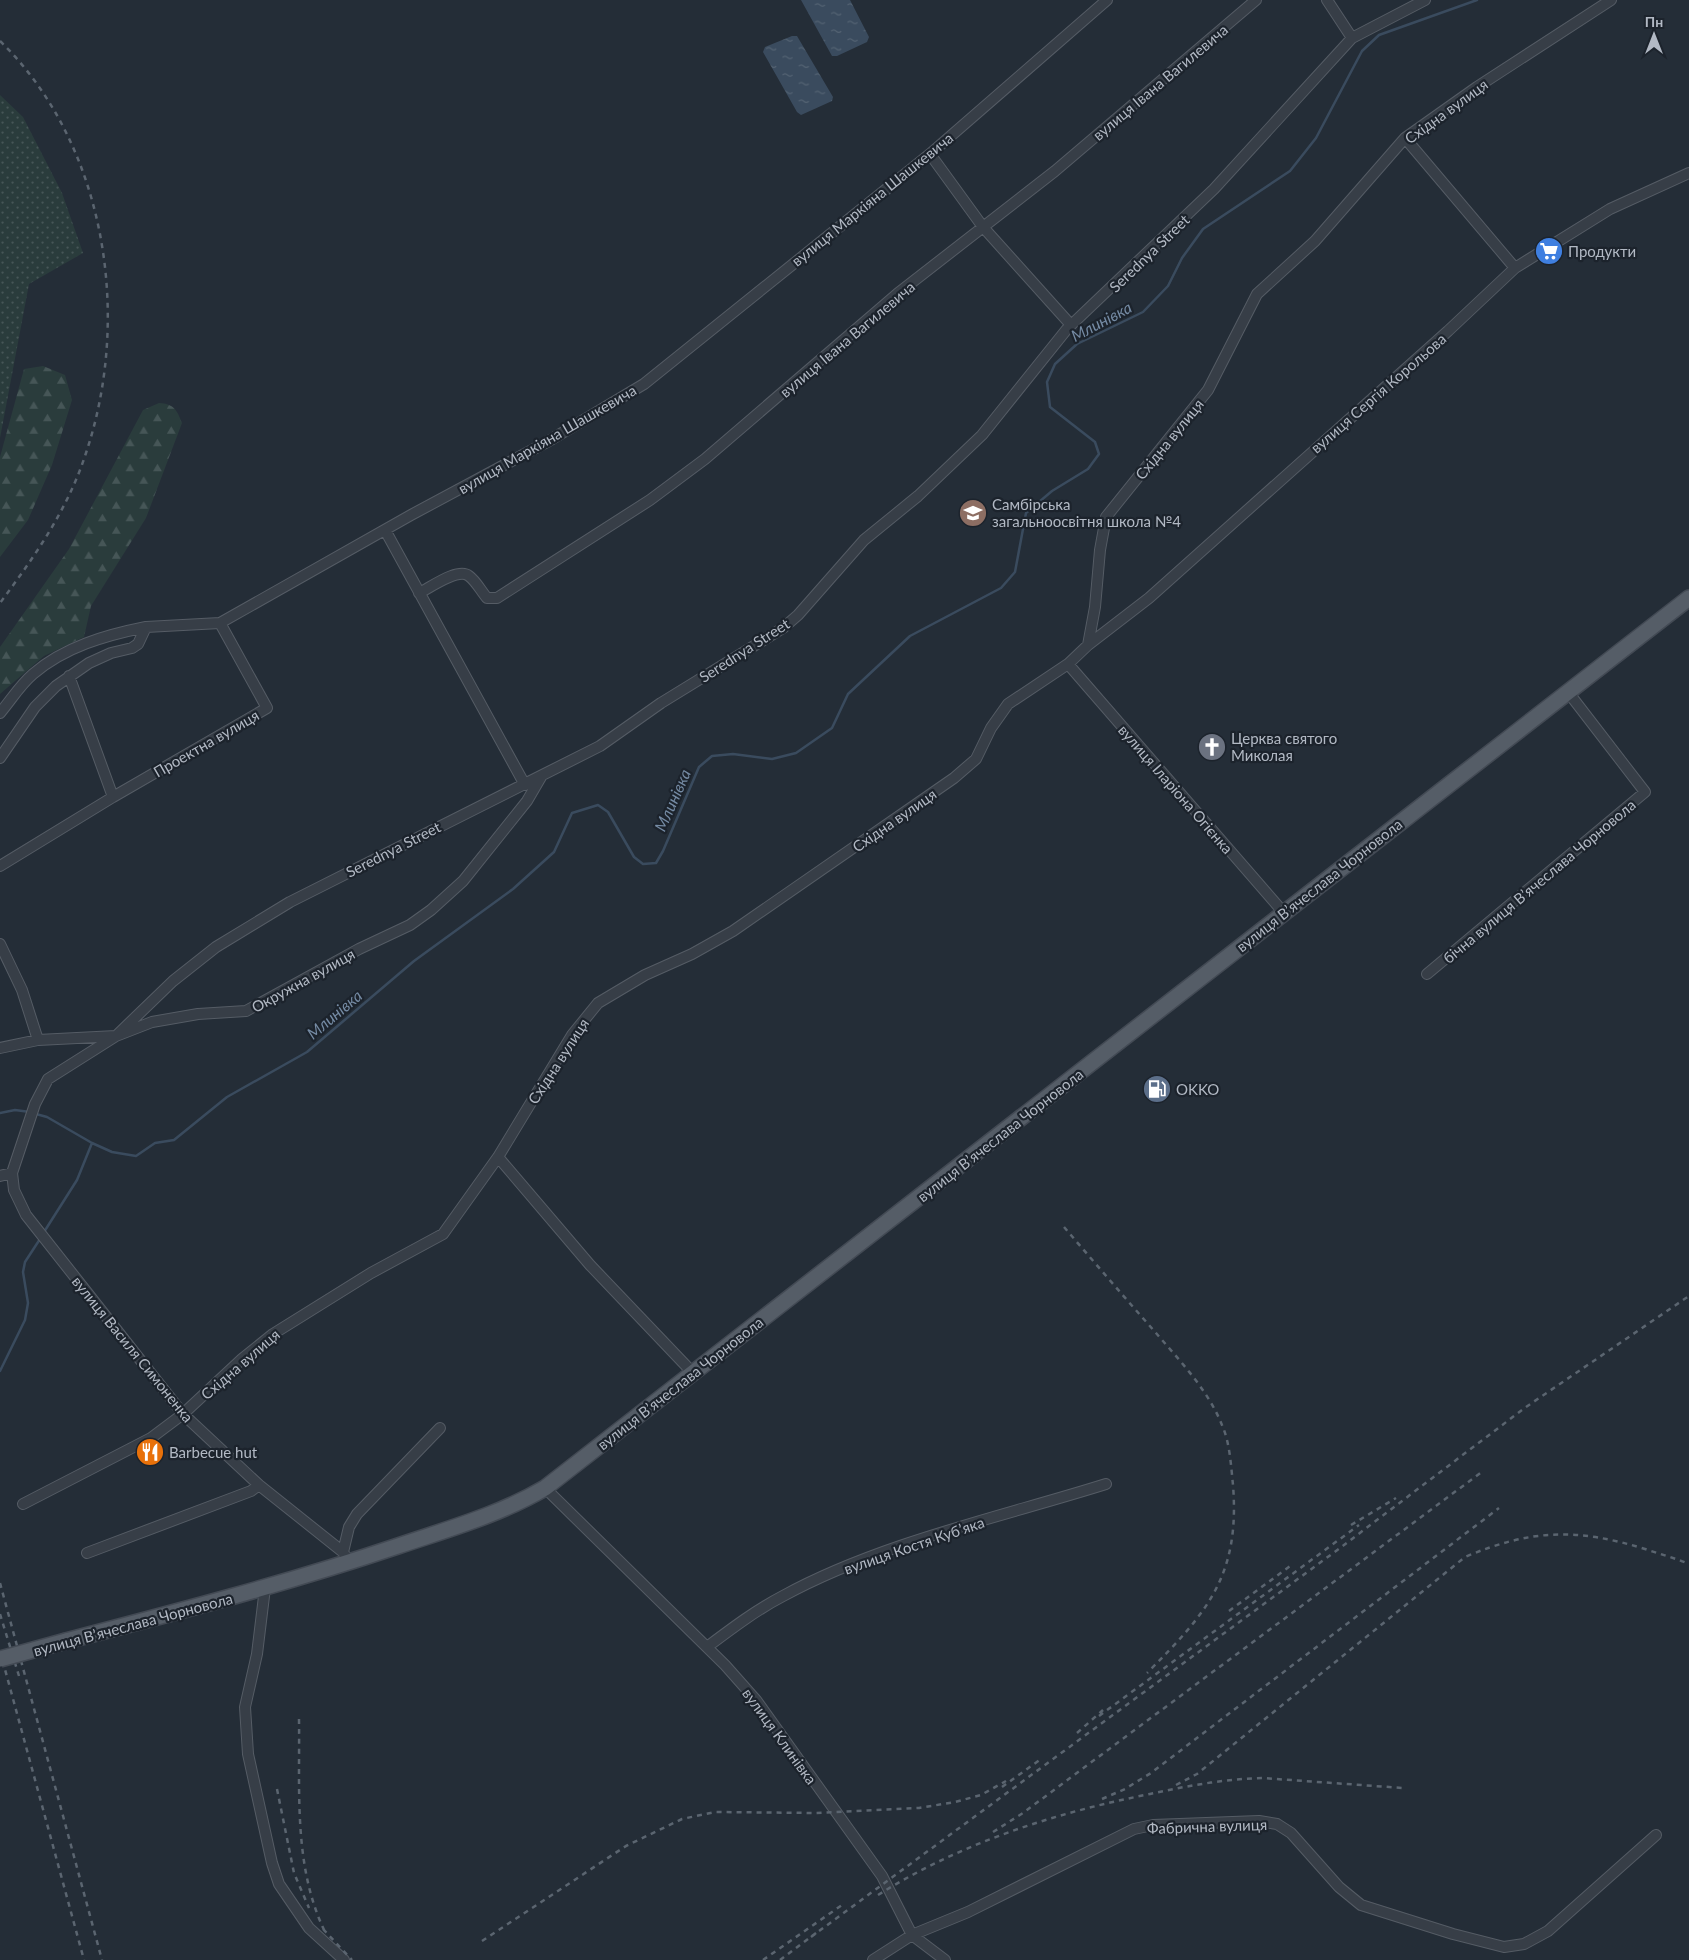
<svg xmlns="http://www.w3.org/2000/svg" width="1689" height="1960" viewBox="0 0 1689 1960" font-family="Lato,sans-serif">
<defs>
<pattern id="grass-dots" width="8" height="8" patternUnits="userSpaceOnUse" patternTransform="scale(1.25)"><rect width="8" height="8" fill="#2a3c3c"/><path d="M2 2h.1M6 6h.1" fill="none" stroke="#465657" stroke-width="1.8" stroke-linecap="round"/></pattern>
<pattern id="forest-firs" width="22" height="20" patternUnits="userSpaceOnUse" patternTransform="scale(1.25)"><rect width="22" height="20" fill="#2a3c3c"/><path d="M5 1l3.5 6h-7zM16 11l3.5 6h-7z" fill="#465657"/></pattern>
<pattern id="water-ripples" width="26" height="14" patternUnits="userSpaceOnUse" patternTransform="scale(1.25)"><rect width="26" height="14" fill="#3a4b5e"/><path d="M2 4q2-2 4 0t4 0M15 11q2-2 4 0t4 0" fill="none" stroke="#546373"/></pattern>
</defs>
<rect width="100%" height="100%" fill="#242d37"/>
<path fill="url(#grass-dots)" d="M0,95l23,22 39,76 21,60 -54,31 -29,154z"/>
<path fill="url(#forest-firs)" d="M43,366l22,9 7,25 -20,65 -24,55 -28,37v-100l24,-88z
M159,403c15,1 18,7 23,20l-36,95 -55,88 -7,31 -40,19 -44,38v-47l69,-98 74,-139z"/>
<path fill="url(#water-ripples)" d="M801,0h49l19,37 -2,5 -30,14h-5z
M792,36h5l36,61 -1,4 -31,14 -4,-3 -34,-60 2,-5z"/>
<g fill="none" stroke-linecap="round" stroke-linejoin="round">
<path stroke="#3a4b5e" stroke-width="2.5" d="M0,1113l15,-3 15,2
M36,1114l11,3 45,26
M44,1232l33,-52 15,-37 20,9 24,4 19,-13 19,-3 53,-43 80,-45 107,-91 99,-72 41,-37 18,-39 26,-8 10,7 26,45 9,7 13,-1 7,-12 36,-84 13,-11 21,-2 39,5 24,-6 36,-25 16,-34 62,-58 91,-48 14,-16 11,-59 26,-22 36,-22 11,-15 -4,-12 -45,-35 -3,-25 8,-18 22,-20 66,-32 25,-26 14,-28 21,-29 87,-58 26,-33 46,-87 17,-16 98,-35
M0,1371l25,-51 3,-17 -5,-31 2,-10 15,-23"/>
<defs>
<path id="minor" d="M1327,0l25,38
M1405,138l110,130
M930,154l53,73 88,98
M385,530l140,255
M419,593c11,-5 39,-26 50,-17 7,5 12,15 18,22h10l153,-98 55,-41 192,-165 158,-123 201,-171
M1088,645l7,-38 5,-57 6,-33 102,-127 49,-96 58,-53 90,-103 72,-51 134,-87
M1068,664l216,249
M69,676l44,121
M0,713c11,-13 20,-28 33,-39 31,-27 73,-39 113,-47
M0,758l35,-51 21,-21 33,-23 22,-10 21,-5 6,-4 8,-17 74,-4 191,-108 136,-73 97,-58 286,-230 177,-154
M0,866l113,-69 154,-89 -47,-85
M0,944l22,46 16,50
M1427,974l218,-182 -77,-100
M0,1048l38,-8 78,-4 57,-55 43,-34 74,-45 310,-156 61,-43 122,-75 15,-13 66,-75 54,-44 64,-61 85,-106 147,-140 138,-151 73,-38
M498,1157l92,108 103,108
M0,1176l12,-3
M545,1488l180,177 31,35 126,176 30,59 33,25
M23,1504l128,-66 32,-24 59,-55 31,-25 98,-61 72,-39 55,-77 74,-122 26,-32 47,-28 47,-21 41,-23 221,-153 22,-19 15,-31 17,-24 60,-40 20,-19 61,-47 299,-267 67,-63 95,-59 79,-36
M343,1552l6,-25 8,-13 83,-86
M87,1553l164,-62 8,-6
M349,1562l-6,-10 -84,-67 -76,-71 -157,-199 -12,-25 -2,-17 23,-69 13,-25 68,-43 36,-14 46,-8 48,-3 113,-62 51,-24 21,-15 32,-29 64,-80 14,-24
M265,1588l-8,66 -12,53 3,47 24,109 7,21 30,44 35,32
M707,1647c24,-18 49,-37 76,-51 97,-53 218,-79 323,-112
M873,1960l39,-25 56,-23 166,-83 19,-4 106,-4 18,3 14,9 48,54 22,18 92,29 51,13 20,-3 24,-13 108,-96"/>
<path id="primary" d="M66,1641c111,-29 222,-58 332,-95 50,-17 101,-31 147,-58l1144,-890"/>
</defs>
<use href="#minor" stroke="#555c65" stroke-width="12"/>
<use href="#primary" stroke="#434a54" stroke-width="18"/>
<use href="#minor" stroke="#373e47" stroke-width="10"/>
<use href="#primary" stroke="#555d67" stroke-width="15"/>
<path stroke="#5b6570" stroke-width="2.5" stroke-dasharray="5 5" stroke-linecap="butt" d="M0,41c106,103 132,275 86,412 -18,56 -51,103 -86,150
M1064,1227c30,35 61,71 92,106 24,28 52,57 66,92 8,18 9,41 11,60 7,90 -25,127 -86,188
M1351,1525l45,-27
M0,1583l102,377
M1229,1611l64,-47
M0,1614l19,62
M0,1651l84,309
M1099,1716l260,-191
M299,1719c1,72 -6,149 27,215
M1077,1733l26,-23
M1176,1785l21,-11 268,-217c66,-28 112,-29 180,-8 15,5 30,9 44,15
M1002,1787l39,-28
M277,1789l17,84 15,35
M1102,1799l23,-10 26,-16 348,-265
M993,1832l30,-19 460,-342
M878,1895c83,-52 176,-82 272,-101 37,-8 74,-15 112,-16l141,10
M323,1929l29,31
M811,1937l529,-389 186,-141 163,-111
M482,1941l144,-95 56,-27 33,-7 101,1 103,-5 36,-6 26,-7 25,-14
M763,1960l79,-55
M780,1960l36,-27"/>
<defs>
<path id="primary-bridge" d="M0,1659l66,-18"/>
</defs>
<use href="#primary-bridge" stroke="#434a54" stroke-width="18" stroke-linecap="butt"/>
<use href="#primary-bridge" stroke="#555d67" stroke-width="15"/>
</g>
<defs>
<symbol id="supermarket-disc" viewBox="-11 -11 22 22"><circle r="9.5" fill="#3f7fe0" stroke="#1c232c"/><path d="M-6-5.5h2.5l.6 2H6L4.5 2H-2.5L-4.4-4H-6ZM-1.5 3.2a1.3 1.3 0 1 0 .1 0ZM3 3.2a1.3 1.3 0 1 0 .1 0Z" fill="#fff"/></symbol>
<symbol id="school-disc" viewBox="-11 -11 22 22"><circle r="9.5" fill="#8d6e63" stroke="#1c232c"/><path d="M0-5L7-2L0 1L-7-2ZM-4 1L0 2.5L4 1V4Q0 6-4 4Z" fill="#fff"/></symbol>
<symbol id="church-disc" viewBox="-11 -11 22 22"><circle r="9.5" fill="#6b7280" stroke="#1c232c"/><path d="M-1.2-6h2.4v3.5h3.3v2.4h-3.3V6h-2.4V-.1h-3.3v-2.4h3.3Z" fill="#fff"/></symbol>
<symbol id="fuel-disc" viewBox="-11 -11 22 22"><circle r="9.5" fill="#5c6f8a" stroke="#1c232c"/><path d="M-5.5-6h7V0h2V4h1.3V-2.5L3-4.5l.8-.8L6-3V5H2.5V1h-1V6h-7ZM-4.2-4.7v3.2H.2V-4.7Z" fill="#fff"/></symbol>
<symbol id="restaurant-disc" viewBox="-11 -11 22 22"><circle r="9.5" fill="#e8710a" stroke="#1c232c"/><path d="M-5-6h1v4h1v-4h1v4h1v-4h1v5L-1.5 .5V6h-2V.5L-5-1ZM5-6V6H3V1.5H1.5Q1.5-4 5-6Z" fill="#fff"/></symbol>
</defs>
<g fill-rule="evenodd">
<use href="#supermarket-disc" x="1533" y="235" width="32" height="32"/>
<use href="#school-disc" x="957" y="497" width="32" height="32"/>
<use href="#church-disc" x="1196" y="731" width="32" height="32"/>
<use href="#fuel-disc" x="1141" y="1073" width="32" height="32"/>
<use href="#restaurant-disc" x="134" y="1436" width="32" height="32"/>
</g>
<g text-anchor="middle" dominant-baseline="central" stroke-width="4.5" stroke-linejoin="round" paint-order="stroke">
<g font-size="15" fill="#b2b9c4" stroke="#1c232c">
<text transform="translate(1160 82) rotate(-40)">вулиця Івана Вагилевича</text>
<text transform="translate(1446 111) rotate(-36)">Східна вулиця</text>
<text transform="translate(872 199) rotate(-39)">вулиця Маркіяна Шашкевича</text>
<text transform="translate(1149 253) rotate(-44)">Serednya Street</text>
<text transform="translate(847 339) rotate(-40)">вулиця Івана Вагилевича</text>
<text transform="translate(1378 393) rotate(-41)">вулиця Сергія Корольова</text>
<text transform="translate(547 439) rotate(-30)">вулиця Маркіяна Шашкевича</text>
<text transform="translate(1169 439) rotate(-51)">Східна вулиця</text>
<text transform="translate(744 650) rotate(-33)">Serednya Street</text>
<text transform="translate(206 743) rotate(-30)">Проектна вулиця</text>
<text transform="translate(1176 789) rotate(49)">вулиця Іларіона Огієнка</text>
<text transform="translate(894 820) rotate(-35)">Східна вулиця</text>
<text transform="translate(393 849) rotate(-27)">Serednya Street</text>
<text transform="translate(1539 881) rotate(-40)">бічна вулиця Вʼячеслава Чорновола</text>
<text transform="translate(1319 885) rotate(-38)">вулиця Вʼячеслава Чорновола</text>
<text transform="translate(303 980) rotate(-29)">Окружна вулиця</text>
<text transform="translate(558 1061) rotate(-57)">Східна вулиця</text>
<text transform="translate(1000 1135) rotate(-38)">вулиця Вʼячеслава Чорновола</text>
<text transform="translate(133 1349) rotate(51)">вулиця Василя Симоненка</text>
<text transform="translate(240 1364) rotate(-41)">Східна вулиця</text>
<text transform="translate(680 1383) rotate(-38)">вулиця Вʼячеслава Чорновола</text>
<text transform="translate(914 1545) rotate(-19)">вулиця Костя Кубʼяка</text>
<text transform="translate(133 1624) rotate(-15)">вулиця Вʼячеслава Чорновола</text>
<text transform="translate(780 1736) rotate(54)">вулиця Клинівка</text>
<text transform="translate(1207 1826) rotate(-2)">Фабрична вулиця</text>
</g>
<g font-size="15" fill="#b2b9c4" stroke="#1c232c" text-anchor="start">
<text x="1568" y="251">Продукти</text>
<text x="992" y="504">Самбірська<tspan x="992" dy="17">загальноосвітня школа №4</tspan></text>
<text x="1231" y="738">Церква святого<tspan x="1231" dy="17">Миколая</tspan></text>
<text x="1176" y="1089">OKKO</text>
<text x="169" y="1452">Barbecue hut</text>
</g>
<g font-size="16" font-style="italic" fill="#758ba4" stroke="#1c232c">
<text transform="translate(1101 321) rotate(-28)">Млинівка</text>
<text transform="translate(672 800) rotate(-66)">Млинівка</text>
<text transform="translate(334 1014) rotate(-40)">Млинівка</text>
</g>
</g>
<g transform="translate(1654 35)" stroke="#1c232c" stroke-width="4" paint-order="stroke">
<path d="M0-4L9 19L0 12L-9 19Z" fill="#b2b9c4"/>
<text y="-8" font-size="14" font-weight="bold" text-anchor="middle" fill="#b2b9c4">Пн</text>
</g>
</svg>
